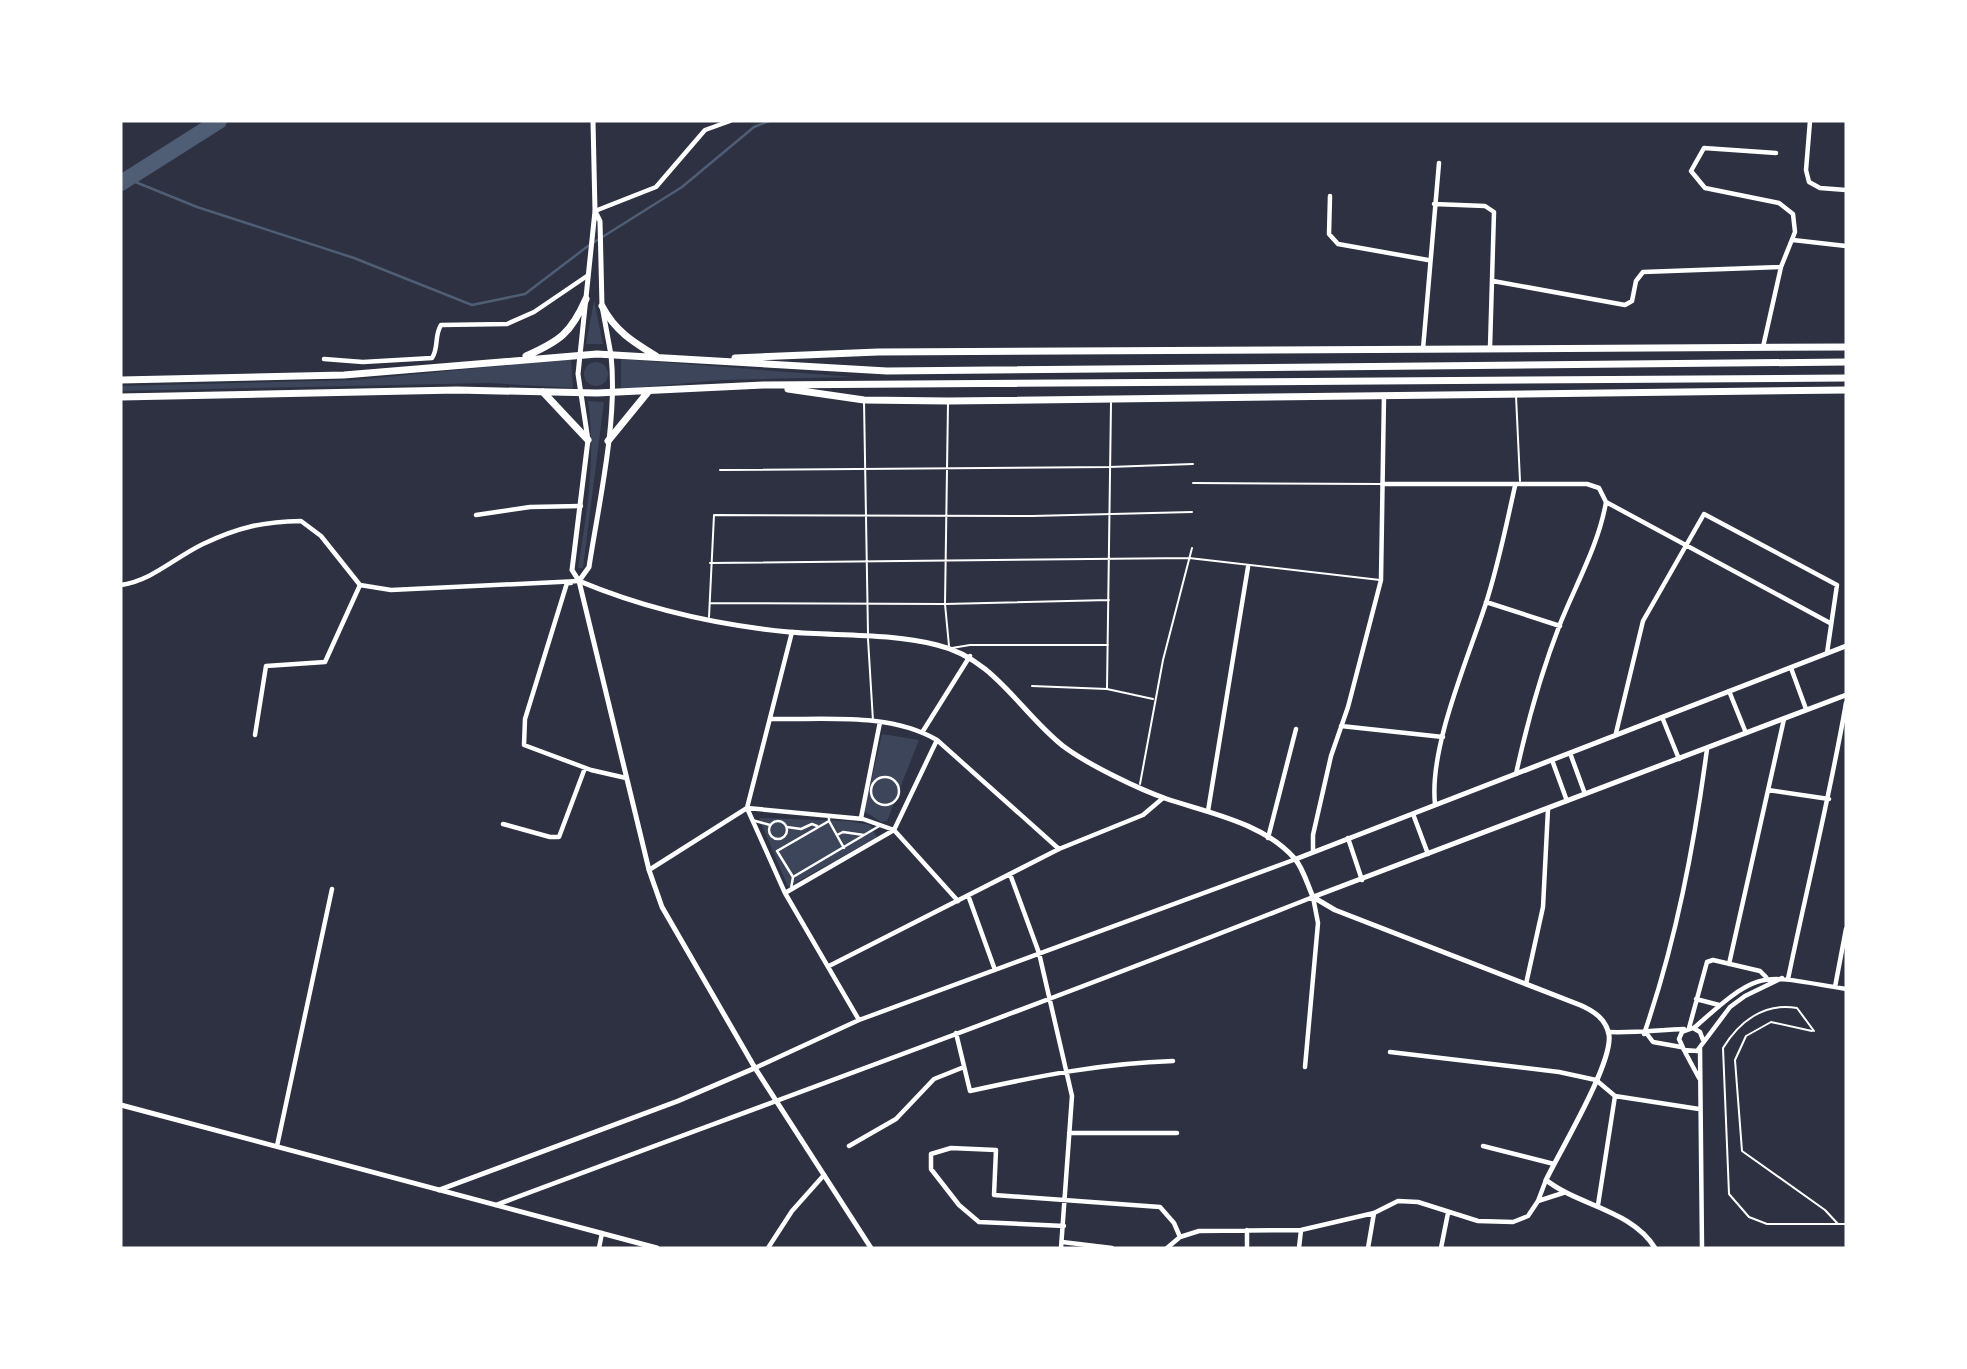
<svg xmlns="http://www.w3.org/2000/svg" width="1967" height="1369" viewBox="0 0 1967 1369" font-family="Roboto,sans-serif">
<rect width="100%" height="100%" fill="#2d3142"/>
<path fill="#3c4559" d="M594,300l9,44h-17z
M571,359l2,29 -84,-5 -368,8v-5l234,-6z
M621,359l233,18 -131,3 -102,9z
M584 374a12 12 0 1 1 24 0a12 12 0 1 1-24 0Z
M588,401l16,1 -21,166h-5c9,-57 18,-110 10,-167z
M882,734l37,6 -32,81 -6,1 -17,-11z
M759,818l89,3 22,4 7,12 -89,50z"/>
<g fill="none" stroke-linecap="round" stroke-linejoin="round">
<path stroke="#4f5d75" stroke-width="2.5" d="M128,179l69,28 157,51 118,47 53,-11 63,-48 94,-59 72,-60 15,-6"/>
<path stroke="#4f5d75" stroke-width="16" d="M121,183l98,-62"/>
<path stroke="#fff" stroke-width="2" d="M1516,396l4,85
M864,401l4,232
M948,403l-3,201 4,42
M720,470l389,-3 84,-3
M1193,483l188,1
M710,563l479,-5 191,22
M710,603l235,1 164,-4
M709,617l5,-102 318,1 160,-4
M868,639l5,82
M952,648l18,-3h138
M1032,686l75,3 46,10
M1107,689l4,-286
M1140,784l23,-124 29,-112
M1812,1031l-41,-9 -25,14 -11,24 7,91 83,59 13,14h8
M1814,1031l-17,-23c-33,-6 -58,14 -74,40l6,146 20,23 18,7h71"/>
<path stroke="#fff" stroke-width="2.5" d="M871 791a14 14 0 1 1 28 0a14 14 0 1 1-28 0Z
M752,820l18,5
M769 830a9 9 0 1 1 18 0a9 9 0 1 1-18 0Z
M829,821l15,27
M787,827l14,2 11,-5 5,2
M837,835l6,-3 21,3
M793,877l-16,-26 52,-30v-4
M791,889l2,-12 88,-52"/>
<path stroke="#fff" stroke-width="4.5" d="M1810,121l-4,49 3,12 11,6 26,2
M1330,196l-1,38 9,10 90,16
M1434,204l51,2 9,6 -4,136
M595,211l61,-24 49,-57 25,-9
M1793,240l53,6
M1493,281l132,24 7,-4 4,-20 7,-9 138,-5
M1763,347l18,-80 14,-35 -2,-18 -14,-11 -74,-15 -14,-17 13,-23 72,5
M1423,349l16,-186
M324,359l39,3 69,-4c7,-10 2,-22 9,-33l66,-1 27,-12 53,-36
M1382,484h205l12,4 7,14
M1606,502l224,121
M476,515l54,-8 51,-1
M571,583h-4l-42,136 -1,26 67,25 35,8
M121,585c32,-5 53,-27 82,-41 36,-17 59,-22 98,-23l20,15 39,49 31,5 188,-9
M1486,602l74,24
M1791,668l15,41
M1729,691l17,42
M1662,717l17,42
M770,719c54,1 119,-7 167,21l122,109
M1341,726l102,11
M923,731l47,-75
M1616,733l27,-112 61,-107 133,71 -10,68
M255,735l11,-69 59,-4 35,-77
M1570,753l15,41
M1552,760l15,41
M1516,774c11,-51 25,-101 44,-150 16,-40 39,-80 46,-122
M1768,790l61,9
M1435,804c-6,-56 32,-143 50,-198 13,-39 21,-80 30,-120
M1208,811l40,-244
M1413,814l15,40
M861,818l19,-96
M503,824l47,13h9l26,-69
M1268,838l28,-109
M1348,838l14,42
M1313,852v-17l18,-79 17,-49 33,-127 3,-185
M649,870l98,-62 45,-176
M1010,874l29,79 33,143 -11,152
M785,893l109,-63 43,-90
M968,895l27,75
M1729,964l55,-245
M829,966l230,-117 84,-34 20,-17
M1788,979c19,-92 42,-183 58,-276
M1526,984l17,-77 5,-98
M1835,987l11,-58
M1696,999l23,6
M859,1020l-74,-127 -38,-85 116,11 31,11 64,71
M1689,1028l18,-66 6,-2 47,11 6,6
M1694,1028c68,-61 65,-53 152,-39
M1609,1032c26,1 49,-2 75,-3
M956,1033l14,58c68,-15 134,-28 203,-30
M1644,1034c32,-93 50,-187 63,-285
M1647,1034l6,8 28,5
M1703,1040l-3,-8 -7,-4 -11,4 -3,7 5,11 13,1 33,-44 15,-11 37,-18
M1700,1048l2,200
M1390,1052l169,20 37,8 19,16 84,13
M1685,1052l14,26
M755,1068l104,-48 437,-161
M1069,1133h108
M277,1146l55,-257
M849,1146l47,-27 38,-40 30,-12
M1483,1146l71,18
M1538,1201l8,-21
M496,1205c273,-102 547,-201 817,-308l5,26 -13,144
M1598,1205l17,-109
M1064,1226l-85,-4 -20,-17 -28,-36v-15l20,-6 45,2 -2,45 166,12 14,16 6,14
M1062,1242l50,6
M599,1248l3,-15
M768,1248l24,-37 32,-36
M1167,1248l13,-11 19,-6 102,-1 73,-17 24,-12 20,1 60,19 35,1 15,-6 10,-15 25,-8
M1247,1248v-18
M1299,1248l2,-18
M1368,1248l6,-35
M1441,1248l7,-35"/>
<path stroke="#fff" stroke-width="5" d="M595,211l5,10 2,85 9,49
M580,355l15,-144 -2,-90
M579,581c67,28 138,44 210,51 49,4 100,1 148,13 57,13 83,67 126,101 24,18 75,43 104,53 42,14 97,24 128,60 8,9 13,27 18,38
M1296,859l550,-213
M1313,897l22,13 245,95c14,6 26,14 29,30 4,28 -49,116 -63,145 33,26 86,30 109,68
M1313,897l533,-202
M439,1190l239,-89 77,-33"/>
<path stroke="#fff" stroke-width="5" d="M580,355l-2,19 10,66 -16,130 7,11 70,289 13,37 93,161 116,180
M579,581l10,-14c10,-65 29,-147 22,-212
M121,1105l536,143"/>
<path stroke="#fff" stroke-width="7" d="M602,306c13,25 31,36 54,50
M526,356c34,-15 45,-23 60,-57
M735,358l143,-6 968,-5
M121,380l223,-5 253,-21 290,17 959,-9
M788,389l76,11 84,1 898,-11
M543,392l45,48
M121,397l336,-7 140,3 166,-8 1083,-7
M608,441l40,-49"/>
</g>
<rect width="1967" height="1369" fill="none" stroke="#ffffff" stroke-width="245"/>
</svg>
